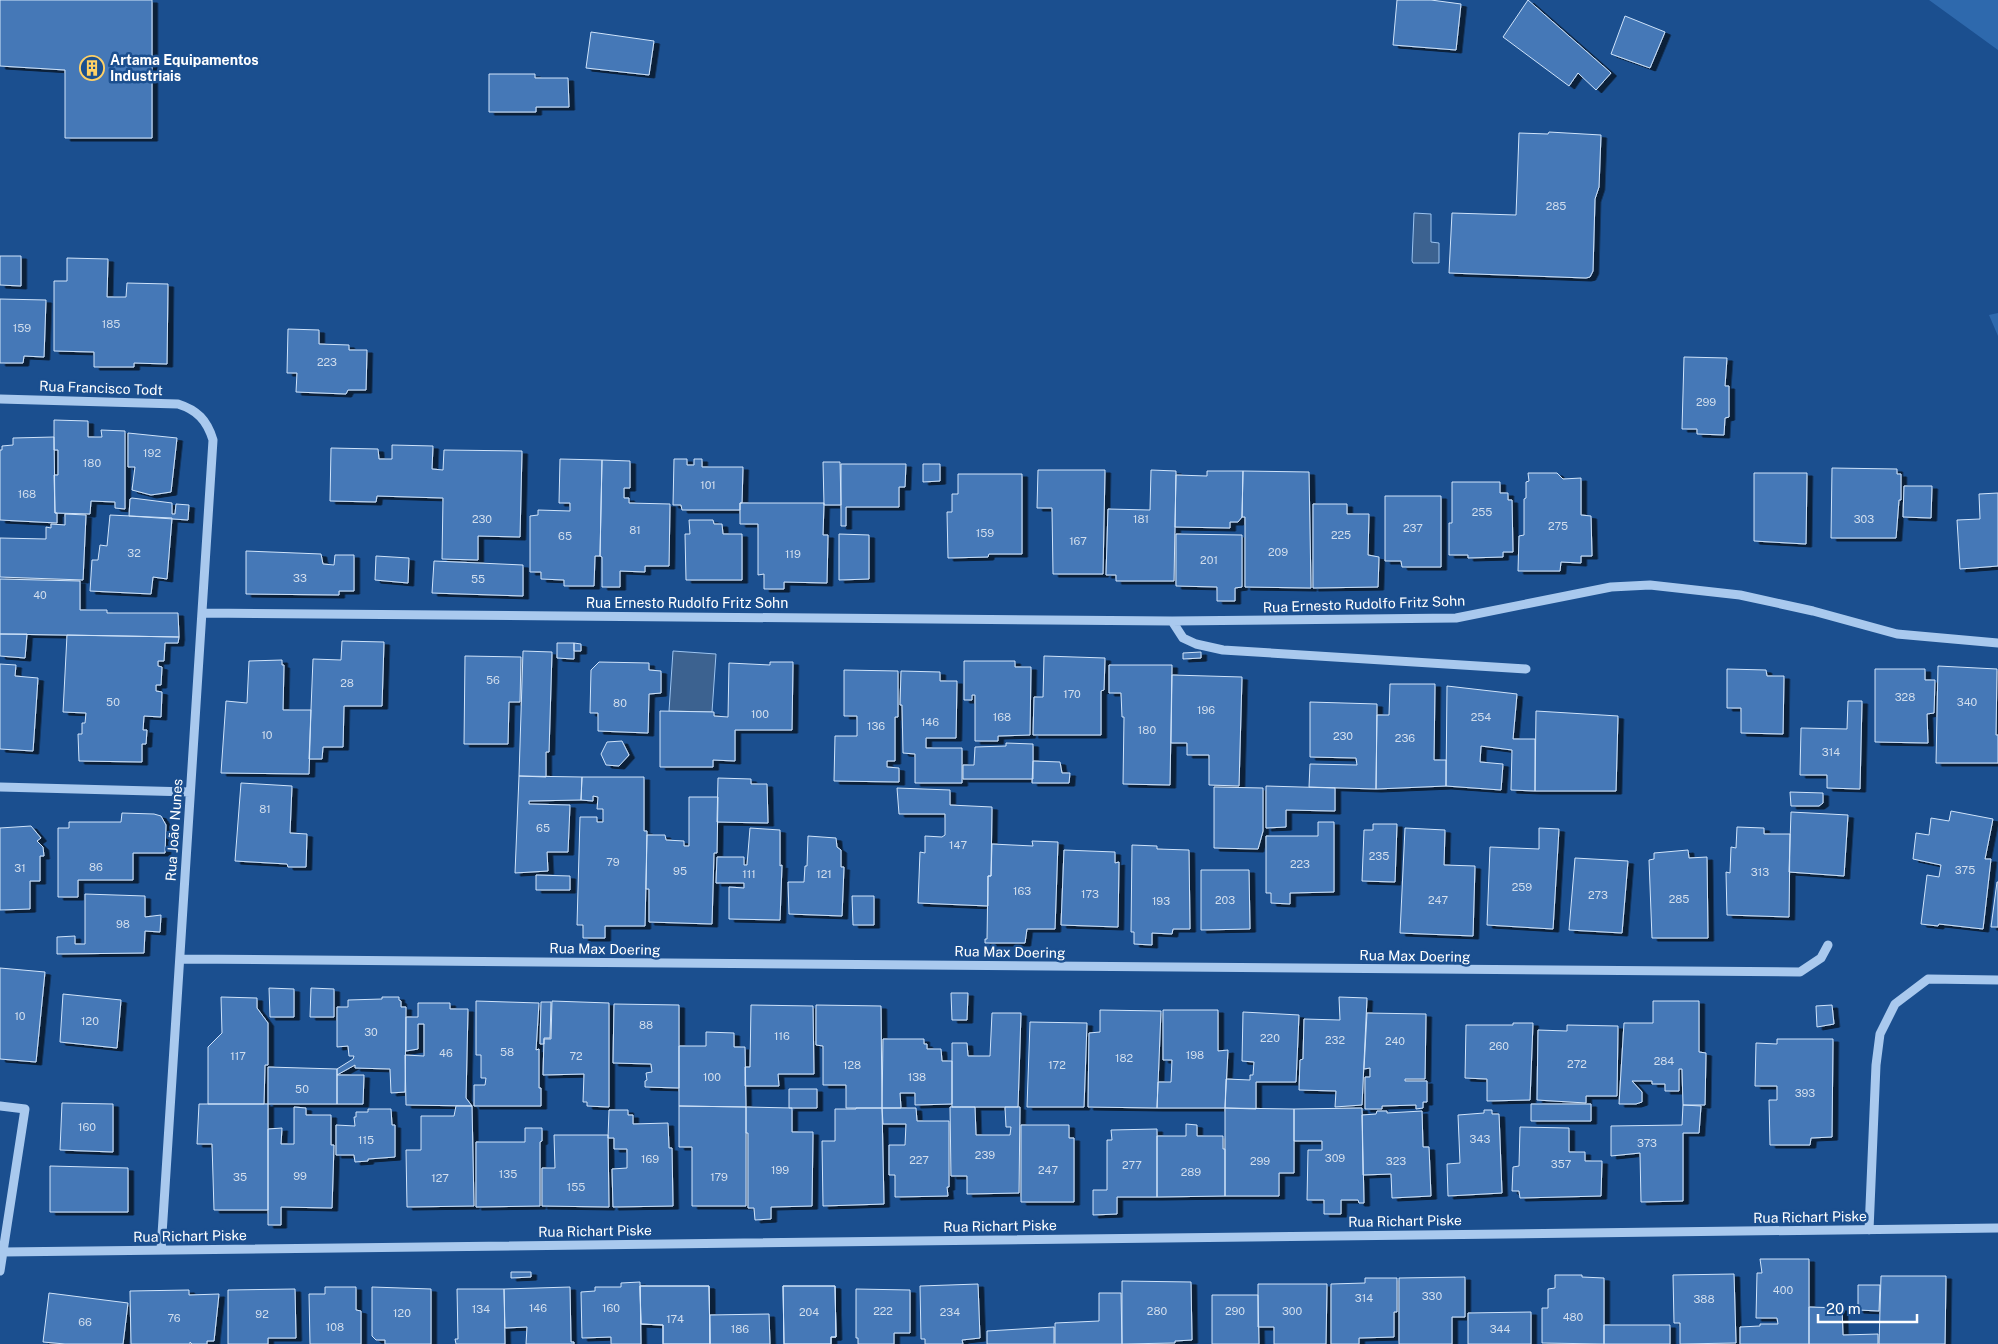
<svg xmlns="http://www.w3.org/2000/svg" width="1998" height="1344" viewBox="0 0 1998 1344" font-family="'Public Sans',sans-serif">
<defs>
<filter id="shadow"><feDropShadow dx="5.5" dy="3" stdDeviation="0" flood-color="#0009"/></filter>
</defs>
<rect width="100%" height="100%" fill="#1b4f8f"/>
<path fill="#2e69ad" d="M1929,0h69v50z
M1998,313v23l-9,-21z"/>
<path fill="#3c6290" stroke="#9cc4f0" d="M1414,213l17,1v28l8,1v20h-26l-1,-2z
M673,651l43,3 -4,58 -43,-1z"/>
<path fill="#4478b7" stroke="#cfe3fa" filter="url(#shadow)" d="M0,0h152v138h-87v-68l-65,-4z
M1397,0h34l30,4 -5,46 -63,-5z
M1528,0l83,73 -15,17 -18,-17 -9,13 -66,-49z
M1625,16l40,16 -15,36 -39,-14z
M591,32l63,9 -5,34 -63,-7z
M489,74h46v4h33l1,29h-33v5h-47z
M1549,132l52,3 -2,52 -4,12 -2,72 -3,6 -4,1 -137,-5 3,-60 64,2 3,-82 29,1z
M0,256h21v30l-21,-1z
M67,258l41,1 -1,38h19l1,-14 41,1 -1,80 -33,-1v4h-40v-15l-40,-1v-70h13z
M0,299l46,1 -2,57 -20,-1 -1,7h-23z
M288,329l31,1v14l30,1v5h18l-1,40h-18l-2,4 -50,-2 1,-19h-10z
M1684,357l43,1 -2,28h4v31l-4,1 -1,17 -27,-1v-5h-15z
M54,420l34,1v16h14l-1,-7 24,1v78l-10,-1v-6l-24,-1 -1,13 -35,-1 -1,-38h4v-25h-4z
M128,433l49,5 -6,54 -20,3 -19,-5 3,-23h-7z
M54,437l1,76h2v10l-57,-3v-70h2v-4l11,-1v-7z
M392,445l41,1 -1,23 11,1 1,-20 78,1 -2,86 -42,-1v24l-36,-1 1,-61 -66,-2 -1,6 -46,-1 1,-53 47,1 1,10h13z
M560,459l42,1 -2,96h-5l-1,30h-30v-6l-23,-1v-7h-11v-56l8,-1v-5l32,1v-8h-11z
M674,459h13v6h7v-6h8v8h41l-1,36h-2v7h-58l-1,-5h-8z
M602,460l28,1v27h-6v10h5v5l41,1 -1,62h-24v6l-25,-1v16h-18v-30l-2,-1z
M823,462h17l1,43h-17z
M841,464h65l-1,23h-6v20h-53v19h-5z
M923,464h17v17l-17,1z
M1832,468l65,1v5h4v26h-2l-3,38h-65z
M1038,470h67l-2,104h-50l-1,-66h-15z
M1151,470l25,1 -2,110h-58v-6h-10l2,-66 42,1z
M1207,471h36l-1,46 -4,5h-8v6l-55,-1 1,-52 31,1z
M1243,471l66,1 2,116 -66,-1v-70h-3z
M1528,473h29l6,6 18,-1v37l10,1 1,40h-11v7l-20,-1 -1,9h-42l1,-35 5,-1v-36l2,-1v-16l3,-1z
M1754,473h53l-1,71 -52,-3z
M958,474h64v80h-33l-1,3 -40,1 -1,-46h5v-18h6z
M1452,482h48v11h8v7h4l1,52h-10v5l-35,1v-3h-19v-32h3z
M1904,486h28l-1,32 -28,-1z
M1998,493v73l-38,3 -3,-49 23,-1 -1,-25z
M1385,496h56v71h-39l-1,-6h-16z
M132,498l40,5v11h3l1,-10 13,1 -1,15 -59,-4 1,-17z
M740,503h84l-1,32h5l-1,48 -43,-1v7h-20v-15l-6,1v-51h-18z
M1313,504h34v10h22l-1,41 11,2 -1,30 -65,1z
M65,514l21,1 -3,65 -83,-3v-39l46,1v-12l5,1v-4l14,1z
M110,515l62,3 -5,61 -14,-2 -2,17 -61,-3 2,-31h6l2,-15 7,1z
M689,520h24l1,4h8l1,10h19v46h-56l-1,-46h5z
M839,534l30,1v44l-30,1z
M1176,534l66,1v52l-7,1v13h-18v-14l-41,-1z
M246,551l75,3 2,10 11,1 1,-10h19v36h-15v4l-93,-1z
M376,556l33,2 -1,25 -33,-3z
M434,561l89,4v31l-91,-3z
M0,579l80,2v29h27v3h71l1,24 -179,-3z
M0,634h27l-2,24 -25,-2z
M67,635l112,2 -1,6h-13l-1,18h-6v5l4,1 -1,18h-5v6l6,1 -1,25 -17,-1 -1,14h4l-1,14h-4v18l-63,-1 -1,-27h4v-11h3l1,-10 -23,-1z
M342,641l42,1 -2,64h-38l-1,41h-20l-1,12h-13l4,-100 28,1z
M557,643h17v16l-17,-1z
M574,643l7,1v7h-7z
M523,651l29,1 -3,100h-3v25l-27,-1z
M1201,652v6l-18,1v-6z
M465,656l56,1 -1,45h-11l-1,42h-44z
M1044,656l61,2 -1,32 -3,1v44h-68l1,-38h9z
M282,660v5h2l-1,45h28l-2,64 -88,-1 5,-72 21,2 2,-42z
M964,661h51v6h16l-1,68 -32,1v5h-23v-46h-3v5h-8z
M599,662l50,1v7l12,1v22l-12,1 -1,39 -50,-2v-18h-8l1,-43z
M770,662h23l-1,68h-57v31l-22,-1v7h-53v-56l54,1v4l14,1 1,-54 41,2z
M0,664l16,1 -1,11 23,2 -5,73 -33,-2z
M1109,665h63l-2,120 -47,-1 1,-67h-2l-1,-24h-12z
M1938,666l59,3 -1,66h2v28h-62z
M1727,669l39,1 1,6h17l-1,58 -42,-1v-25h-14z
M1875,669h50v11h10l-1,33 -7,1 1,29 -53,-1z
M844,670l54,1v46h-3v44h-8v6l12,1v14l-65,-1 1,-45h22v-20h-13z
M901,671l39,1v9h17l-1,57h-30v10h36v35h-47v-29l-12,-1 -1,-48h-2z
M1172,675l70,2 -3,109 -30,-1v-30h-22v-12h-16z
M1390,684h45l-1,76h12v26l-70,3 1,-74h12z
M1447,686l70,8 -4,45h22v52l-24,-1 1,-40 -31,-4 -1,16 23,2 -2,26 -55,-4z
M1848,701h14l-2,88 -33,-1v-13h-27l1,-47 46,1z
M1310,702l67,2 -1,85 -67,-2 1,-23 47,1 -1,-7 -46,-1z
M1536,711l82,5 -2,75h-81z
M622,741l7,14 -10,11 -13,-1 -5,-11 6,-12z
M1006,743l27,1v35h-70v-14h11l1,-18 31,-1z
M1033,761l27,1 2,11h8l-1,10h-37z
M519,776l63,1 -1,23 -52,1v3l41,1 -2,47h-21l1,19 -33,2z
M582,777h62v54h3l-2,95h-40v12h-22v-13h-6l3,-108h17v5h6v-13h-6l1,-12 -5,-1v5l-12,-1z
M718,778l33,1v5h16l1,39 -51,-1z
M241,783l51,3 -2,47 17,1 -1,33h-18l-1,-3 -52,-3z
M1266,786l69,2v23l-49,-1v17l-20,1z
M1214,787l49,1v43l-5,18 -44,-1z
M897,788l53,2v15l42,2 -1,69h-3v30l-70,-3 2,-51 5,1v-17l17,1 3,-2v-21h-46z
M1790,792l33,1v10l-4,3h-28z
M689,797h29l-1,56h-3l-2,71 -63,-2v-33h-3l1,-54h18l1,5 18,1v5h5z
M1951,811l42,8 -8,40h6l-8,70 -44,-5 -1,2 -17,-2 6,-49 12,2 2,-12 -28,-6 3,-26 13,2 2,-17 18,3z
M1791,812l57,3 -4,61 -55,-4z
M122,813l32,1 7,2 5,9 -1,28h-32v27h-55v17h-20v-69h11v-6h52z
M1318,822h16v70l-44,1v11l-19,-1v-10h-5v-57h52z
M1373,824h24l-2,58 -33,-1 2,-51h9z
M31,826l10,12 -4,3 6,6 1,9h-4v25h-10v28l-30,1v-82z
M1737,827l27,1v6h26l-1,83 -62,-2 -1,-43 4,1 1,-26 5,1z
M750,828l30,2v36l2,-1 -2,55 -51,-1v-32l15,1v-5h-28l1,-26h27v8h3z
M1405,828l40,2 -1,35 31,1 -2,70 -73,-3z
M1539,828l20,1 -6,100 -66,-4 3,-78 49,2z
M808,836l28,2 1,9 4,3v17h3l-2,49 -53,-2 -1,-32h16l1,-16h2z
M1032,841l26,1 -3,87h-28l-2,14h-40v-4h2l1,-63h3l1,-32 41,2z
M1132,845l25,1v3l32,1 1,79h-17l-1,5 -20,-1v12l-18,-1v-12h-3z
M1064,850l51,2v11l4,-1 -1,65 -57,-2z
M1688,850l1,8 18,-1 1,81h-56l-3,-78 5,-1v-6z
M1575,858l53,3 -6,72 -53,-3z
M1201,870h48l1,59 -49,1z
M536,875l34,1v14h-34z
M1997,882h1v45h-7z
M85,894l60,2v21l16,-2 -1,17 -15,-1 -1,22 -87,1v-17l18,-1v8h10z
M852,896h22v29h-21z
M0,968l45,4 -9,90 -36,-3z
M269,988l25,1v28h-24z
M311,988l23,1v28h-24z
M951,993h17l-1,27h-15z
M63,994l58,6 -4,48 -57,-6z
M221,997l36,1v10l11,15v42h-3l-1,39h-56v-57l14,-14z
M382,997h17v3l2,1v6h5l-1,85 -14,1 -1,-24 -35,-1v-3l-18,10v-6l16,-10 1,-3h-5l-1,-10 -11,1v-40h11v-7l34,-1z
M1339,997l28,1 -5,107 -27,2 1,-16 -37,-1 1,-30 3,-1 1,-40 36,1z
M476,1001l63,2 -3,47 3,-1v39h2v18h-67v-21h11l1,-7h-5v-23h-5z
M552,1001l57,2v104l-22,-1v-4h-4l1,-28 -41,1 1,-36h7z
M1653,1001h46v51l7,1 -1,52h-22l-1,-36h-3v22h-14v-7h-13v-3h-20l10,11v10l-6,2h-17l5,-81h29z
M541,1002h10l-1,36h-6v6h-4z
M418,1003h32v6h18l-2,89 6,8 -66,-1 -1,-50 19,1v-32h-6v25l-12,2v-34h12z
M614,1004l65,1v83l-34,-1v-6l2,-1 -1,-7 6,-1 -1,-8 -38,-1z
M751,1005l62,1 1,68h-36l1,12h-34v-19h5z
M816,1005l65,1 1,102h-36v-23h-23v-39l-7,-1z
M1832,1005l2,19 -17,3 -1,-21z
M1100,1010l61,1 -4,97 -69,-1 1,-74 11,-1z
M1163,1010h55v41l10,-1 -3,58h-68l1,-26h13l1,-22h-9z
M1243,1012l56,3 -3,67h-40v27l-31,-1 1,-29 24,1v-5h3l1,-13 -12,-1z
M992,1013h29l-3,94h-66v-64h15l1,13h22z
M1367,1013l59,1 -1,65h-20v2h22v21h-4v6l-7,1v-4l-34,1v3h-17v-32h5v-9l-6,1z
M1030,1022l57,1 -3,84h-57z
M1513,1023h20l-3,77 -43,1v-22l-22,-1 1,-53h47z
M1567,1025l51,1 -1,70h-31v7l-49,-3 1,-70 29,1z
M706,1032l28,1v14h11l1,60 -67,-1v-60h27z
M883,1039h41v5h3v5h14l1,12h10v43l-37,1v-12h-15l1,15h-19z
M1777,1039h56l-1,98 -21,1 -1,7h-40l-1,-45h8v-14h-22l1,-43 21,1z
M268,1067l69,2v35h-69z
M337,1075h27l-1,29h-26z
M789,1089h28v19h-28z
M62,1103l51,1v48l-53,-2z
M199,1104h69v106h-54l-2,-66h-15z
M1531,1104h60v17h-60z
M1683,1105l18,1 -2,27h-16v68l-42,1 -1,-49 -29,3v-30l71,-1z
M456,1106h16l2,100 -67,1 -1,-57h15v-34h33z
M679,1106l67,1v99h-54v-59h-13z
M294,1107l12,1v7h25v30h3l-2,63 -51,-1v18h-13v-96l14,-1 -1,16h13z
M746,1107l46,1v24h21l-1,74 -41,1v12l-16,1 -1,-12h-6v-75h-2z
M950,1107h25l1,28h34l1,-8h-5l-1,-20h15l-1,86 -52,1v-18h-16z
M856,1108h26l2,96 -61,2 -1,-65h13v-32h21z
M882,1108h34l1,13h32v66h-2l1,9 -53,1v-22h-6v-30h16l1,-21h-23z
M1225,1108l69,1v64h-15v23h-54z
M1362,1108l2,95h-5l-1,-3h-17v14h-17v-14h-17l1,-50h14v-9h-28v-32z
M368,1109h23l1,16h3v32l-27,2v2l-13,1 -1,-7h-18v-30l19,1 -1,-9h2v-5h12z
M609,1110h19v5h5v9l35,-1 1,25h3l1,58 -60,1 -1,-38 15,-1v-19h-13v-11h-6z
M1484,1110h8v4h7l3,79 -54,3 -1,-32 13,-1 -2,-48 26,-2z
M1377,1111h10v2l35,-2 1,36h6l2,49 -39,2 -1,-24 -28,1 -1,-60 14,-1z
M1186,1124l11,1v11h26v13h2v47l-68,1v-61h29z
M1021,1125h48v13h5v64h-53z
M1520,1127l49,1v24h16v9h17l-1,35 -81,2 -1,-7h-7l1,-24 6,-1z
M525,1128h17v13l-2,1v64l-64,1v-65h49z
M1157,1129v68h-40v17l-24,1v-25h14v-50h5l-1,-10z
M554,1135h54l1,72 -67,-1v-38h13z
M50,1166l78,2v44h-78z
M1760,1259h49v85h-69v-17l20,-1v-2h18l-1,-6h-21l1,-45h5z
M511,1272h20v5l-20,1z
M1734,1274l2,69 -56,1v-21h-6l-1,-48z
M1555,1275h27v2l22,1v66l-62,-1v-35h6v-19l7,-1z
M1881,1276h65l-1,68h-66z
M1465,1277v40h-13v27h-53v-66z
M1365,1278h32v34h-3v25l-35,1v6h-28v-60l34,-1z
M1122,1281l69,1 1,58 -17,1v2l-53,1z
M640,1282l1,62h-30v-7l-29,1 -1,-46 14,-1v-4h26v-4z
M978,1284l2,54 -18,2 1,4h-38v-5h-4l-1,-53z
M1258,1284h69l-1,60h-52v-17h-16z
M1858,1285h22l-1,26 -21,-1z
M640,1286h69l1,58h-47v-19l-22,-1z
M640,1286h69l1,58h-47v-19l-22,-1z
M783,1286h52l1,51h-5v7h-47z
M783,1286h52l1,51h-5v7h-47z
M325,1287h31v23l5,1v33h-51l-1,-50h16z
M372,1287l59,2v55h-46v-4h-9l-4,-4z
M570,1287l1,55h3v2h-48l1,-17 -22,1 -1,-39z
M295,1289l1,49h-28v6h-40v-54z
M457,1289h47l1,55h-49l-1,-5h3z
M856,1289l54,1v43h-16v11h-36v-6h-2z
M189,1290v5l30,-1 -5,47h-7v3h-15l-2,-2v2h-59l-1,-53z
M49,1293l79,10 -5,41h-58l-22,-2z
M1099,1293h22l1,51h-67v-21l44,-2z
M1212,1295h46l1,49h-47z
M1809,1307l33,1 1,27 35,-1v10h-69z
M1531,1312v32h-63v-31z
M769,1314l1,30h-60v-29z
M1604,1325h66v19h-66z
M1054,1327v17h-67v-13z"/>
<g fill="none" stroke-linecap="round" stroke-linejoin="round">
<path stroke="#a9c9ee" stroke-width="9" d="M0,399l178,5c19,6 29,16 35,36l-52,810
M202,613l970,8 284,-3 155,-31 39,-2 90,10 73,16 84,23 101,9
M1172,621l11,17 13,6 27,6 303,19
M0,787l190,5
M180,959l1620,13 21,-14 7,-13
M0,1106l25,3 -25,162
M1869,1230l7,-165 4,-31 15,-30 33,-25 70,1
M3,1252l1995,-24"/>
</g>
<defs>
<symbol id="building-ring" viewBox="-11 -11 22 22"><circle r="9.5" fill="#1b4f8f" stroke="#ffd166" stroke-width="1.5"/><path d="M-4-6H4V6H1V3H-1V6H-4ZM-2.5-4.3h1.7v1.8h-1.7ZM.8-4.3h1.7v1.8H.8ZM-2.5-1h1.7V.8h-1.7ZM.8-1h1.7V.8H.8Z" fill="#ffd166"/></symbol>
</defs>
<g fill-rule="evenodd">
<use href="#building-ring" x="78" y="54" width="28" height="28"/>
</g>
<g text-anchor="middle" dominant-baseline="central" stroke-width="5" stroke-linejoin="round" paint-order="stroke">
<g font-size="11" fill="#d0dded">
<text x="1556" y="206">285</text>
<text x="111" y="324">185</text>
<text x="22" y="328">159</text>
<text x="327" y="362">223</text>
<text x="1706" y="402">299</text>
<text x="152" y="453">192</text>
<text x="92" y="463">180</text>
<text x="708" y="485">101</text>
<text x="27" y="494">168</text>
<text x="1482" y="512">255</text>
<text x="482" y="519">230</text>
<text x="1141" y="519">181</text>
<text x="1864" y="519">303</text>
<text x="1558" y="526">275</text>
<text x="1413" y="528">237</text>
<text x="635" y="530">81</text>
<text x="985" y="533">159</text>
<text x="1341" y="535">225</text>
<text x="565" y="536">65</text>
<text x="1078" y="541">167</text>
<text x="1278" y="552">209</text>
<text x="134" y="553">32</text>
<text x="793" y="554">119</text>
<text x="1209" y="560">201</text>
<text x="300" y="578">33</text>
<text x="478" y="579">55</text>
<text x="40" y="595">40</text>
<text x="493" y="680">56</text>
<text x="347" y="683">28</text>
<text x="1072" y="694">170</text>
<text x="1905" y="697">328</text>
<text x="113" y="702">50</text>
<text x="1967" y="702">340</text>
<text x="620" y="703">80</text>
<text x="1206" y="710">196</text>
<text x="760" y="714">100</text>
<text x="1002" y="717">168</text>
<text x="1481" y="717">254</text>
<text x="930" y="722">146</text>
<text x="876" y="726">136</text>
<text x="1147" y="730">180</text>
<text x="267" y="735">10</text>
<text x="1343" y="736">230</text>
<text x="1405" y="738">236</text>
<text x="1831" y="752">314</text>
<text x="265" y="809">81</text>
<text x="543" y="828">65</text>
<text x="958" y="845">147</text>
<text x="1379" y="856">235</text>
<text x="613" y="862">79</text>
<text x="1300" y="864">223</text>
<text x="96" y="867">86</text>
<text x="20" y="868">31</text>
<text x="1965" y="870">375</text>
<text x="680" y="871">95</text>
<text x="1760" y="872">313</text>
<text x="749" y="874">111</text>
<text x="824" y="874">121</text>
<text x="1522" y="887">259</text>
<text x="1022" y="891">163</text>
<text x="1090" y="894">173</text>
<text x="1598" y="895">273</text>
<text x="1679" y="899">285</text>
<text x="1225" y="900">203</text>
<text x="1438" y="900">247</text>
<text x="1161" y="901">193</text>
<text x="123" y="924">98</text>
<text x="20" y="1016">10</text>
<text x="90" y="1021">120</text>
<text x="646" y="1025">88</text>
<text x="371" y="1032">30</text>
<text x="782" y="1036">116</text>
<text x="1270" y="1038">220</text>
<text x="1335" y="1040">232</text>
<text x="1395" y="1041">240</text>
<text x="1499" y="1046">260</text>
<text x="507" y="1052">58</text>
<text x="446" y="1053">46</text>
<text x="1195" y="1055">198</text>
<text x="238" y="1056">117</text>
<text x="576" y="1056">72</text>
<text x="1124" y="1058">182</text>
<text x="1664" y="1061">284</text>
<text x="1577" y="1064">272</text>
<text x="852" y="1065">128</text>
<text x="1057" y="1065">172</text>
<text x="712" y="1077">100</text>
<text x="917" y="1077">138</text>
<text x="302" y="1089">50</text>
<text x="1805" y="1093">393</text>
<text x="87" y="1127">160</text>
<text x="1480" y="1139">343</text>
<text x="366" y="1140">115</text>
<text x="1647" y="1143">373</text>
<text x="985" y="1155">239</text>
<text x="1335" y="1158">309</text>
<text x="650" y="1159">169</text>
<text x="919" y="1160">227</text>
<text x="1260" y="1161">299</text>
<text x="1396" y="1161">323</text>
<text x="1561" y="1164">357</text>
<text x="1132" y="1165">277</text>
<text x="780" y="1170">199</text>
<text x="1048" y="1170">247</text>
<text x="1191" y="1172">289</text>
<text x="508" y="1174">135</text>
<text x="300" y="1176">99</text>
<text x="240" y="1177">35</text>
<text x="719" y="1177">179</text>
<text x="440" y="1178">127</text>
<text x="576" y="1187">155</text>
<text x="1783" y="1290">400</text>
<text x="1432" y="1296">330</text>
<text x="1364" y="1298">314</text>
<text x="1704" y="1299">388</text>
<text x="538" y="1308">146</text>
<text x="611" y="1308">160</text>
<text x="481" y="1309">134</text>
<text x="883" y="1311">222</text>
<text x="1157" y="1311">280</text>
<text x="1235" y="1311">290</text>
<text x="1292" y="1311">300</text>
<text x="809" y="1312">204</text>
<text x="950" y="1312">234</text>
<text x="402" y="1313">120</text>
<text x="262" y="1314">92</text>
<text x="1573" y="1317">480</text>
<text x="174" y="1318">76</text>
<text x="675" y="1319">174</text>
<text x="85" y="1322">66</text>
<text x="335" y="1327">108</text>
<text x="740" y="1329">186</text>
<text x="1500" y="1329">344</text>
</g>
<g font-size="14" font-weight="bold" fill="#fff" stroke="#1b4f8f" text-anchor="start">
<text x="110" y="60">Artama Equipamentos<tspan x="110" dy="16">Industriais</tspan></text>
</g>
<g font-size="14" fill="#fff" stroke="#1b4f8f">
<text transform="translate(101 388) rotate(2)">Rua Francisco Todt</text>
<text x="687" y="603">Rua Ernesto Rudolfo Fritz Sohn</text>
<text transform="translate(1364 604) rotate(-2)">Rua Ernesto Rudolfo Fritz Sohn</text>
<text transform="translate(174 830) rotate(-86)">Rua João Nunes</text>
<text transform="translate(605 949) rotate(1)">Rua Max Doering</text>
<text transform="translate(1010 952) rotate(1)">Rua Max Doering</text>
<text transform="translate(1415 956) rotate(1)">Rua Max Doering</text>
<text transform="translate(1810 1217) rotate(-1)">Rua Richart Piske</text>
<text transform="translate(1405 1221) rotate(-1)">Rua Richart Piske</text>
<text transform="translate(1000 1226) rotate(-1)">Rua Richart Piske</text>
<text transform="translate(595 1231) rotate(-1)">Rua Richart Piske</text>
<text transform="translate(190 1236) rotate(-1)">Rua Richart Piske</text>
</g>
</g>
<path d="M1818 1314v8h99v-8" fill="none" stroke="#ffffff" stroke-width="2.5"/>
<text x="1826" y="1314" font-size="15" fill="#ffffff" stroke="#1b4f8f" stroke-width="4" paint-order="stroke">20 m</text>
</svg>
